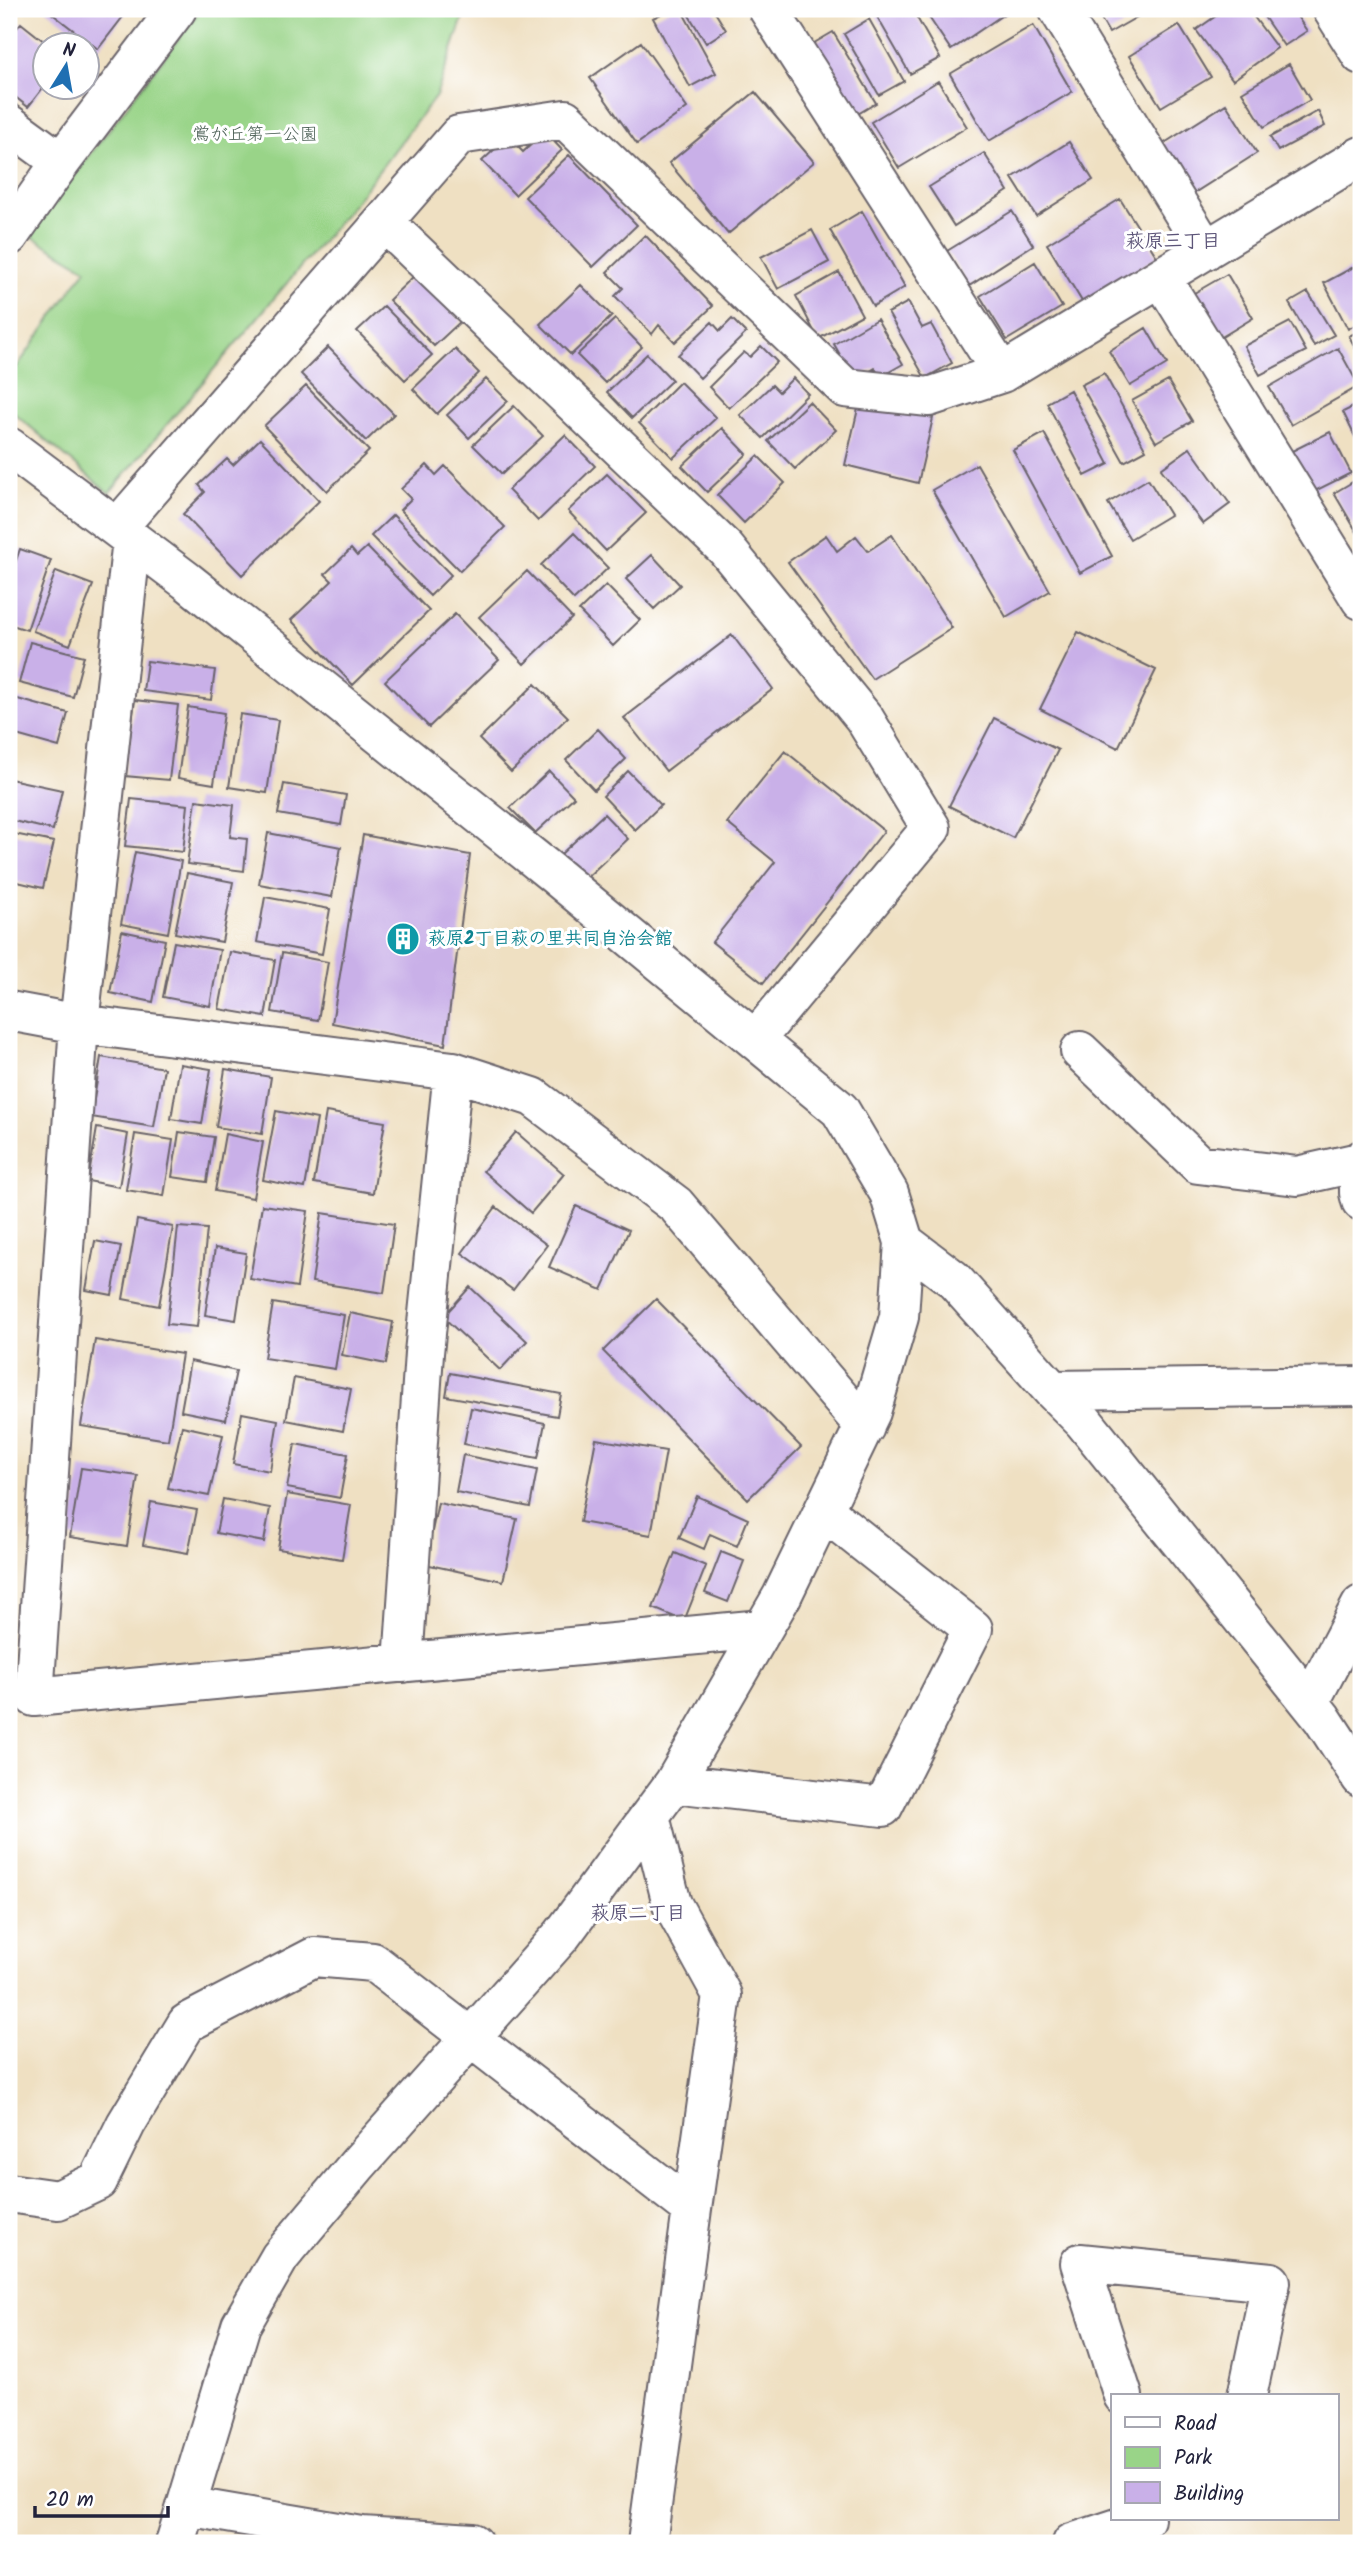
<svg xmlns="http://www.w3.org/2000/svg" width="1370" height="2552" viewBox="0 0 1370 2552" font-family="Kalam,'Klee One',sans-serif">
<rect width="100%" height="100%" fill="#fff"/>
<filter id="ink" filterUnits="userSpaceOnUse"><feTurbulence type="fractalNoise" baseFrequency=".0143" numOctaves="2"/><feDisplacementMap in="SourceGraphic" scale="14" xChannelSelector="R" yChannelSelector="G"/><feConvolveMatrix kernelMatrix="1 2 1 2 8 2 1 2 1" color-interpolation-filters="sRGB"/></filter>
<filter id="wash" filterUnits="userSpaceOnUse"><feTurbulence type="fractalNoise" baseFrequency=".00686" numOctaves="4" result="noise"/><feDisplacementMap in="SourceGraphic" scale="28" xChannelSelector="R" yChannelSelector="G"/><feGaussianBlur stdDeviation="1.57" result="paint"/><feColorMatrix in="noise" values="0 0 0 0 0 0 0 0 0 0 0 0 0 0 0 0 0 1.4 0 .05"/><feComposite in="paint" operator="in"/></filter>
<g filter="url(#wash)">
<rect width="100%" height="100%" fill="#efe0c2"/>
<path fill="#99d488" stroke="#5e7b62" stroke-width="2" d="M201,9h265l-30,87 -88,115 -239,282 -100,-84v-31l77,-109 -57,-34z"/>
<g id="blocks">
<path fill="#c9b0e8" d="M46,9h83l-31,40z
M671,9h10l35,64 -26,14 -37,-69z
M685,9h28l13,21 -20,13z
M888,9h24l28,49 -30,16 -34,-59z
M926,9h79l2,3 -56,38 -27,-40z
M1095,9h56l-42,24z
M1226,9h22l29,39 -44,32 -37,-50z
M1264,9h28l15,22 -23,15 -24,-35z
M869,19l35,62 -25,14 -35,-61z
M21,23l29,23h-4v38l-18,23 -19,-15v-54z
M1033,25l39,67 -83,49 -39,-67z
M1179,25l32,52 -50,30 -32,-51z
M833,32l43,71 -25,15 -42,-72z
M641,42l46,66 -50,36 -47,-66z
M1289,64l21,36 -46,27 -22,-35z
M938,81l29,46 -68,41 -28,-46z
M755,92l59,70 -86,72 -59,-71z
M1226,104l31,49 -63,40 -31,-49z
M1318,111l7,15 -47,25 -8,-14z
M545,132l17,18 -47,45 -33,-34 26,-24 15,15z
M1069,142l24,38 -57,36 -24,-38z
M984,153l24,38 -54,35 -25,-39z
M569,155l68,70 -44,42 -68,-70z
M1120,199l37,58 -74,46 -36,-59z
M862,211l43,76 -32,19 -43,-76z
M1012,211l21,34 -64,41 -22,-35z
M812,230l17,32 -51,27 -17,-32z
M645,235l68,71 -38,36 -16,-17 -7,9 -37,-38 8,-8 -16,-16z
M1035,262l27,45 -55,33 -27,-44z
M1361,263v59l-13,7 -24,-46z
M839,272l23,43 -44,24 -22,-43z
M416,274l45,47 -27,25 -45,-46z
M1227,274l26,44 -38,23 -26,-45z
M581,285l31,31 -41,39 -31,-31z
M1308,292l26,43 -20,11 -25,-43z
M908,302l14,26 9,-4 21,39 -27,15 -37,-65z
M384,306l48,49 -27,25 -48,-49z
M615,319l27,28 -37,36 -28,-28z
M732,319l14,14 -46,45 -22,-23 34,-33 8,9z
M877,319l26,45 -23,13 -5,-9 -21,12 -20,-36z
M1290,322l16,29 -46,24 -16,-29z
M1146,328l21,36 -37,22 -21,-35z
M1361,330v29l-12,-23z
M761,346l16,16 -48,46 -20,-21 35,-35 6,5z
M328,347l66,67 -28,27 -65,-67z
M1338,348l21,38 -68,39 -22,-38z
M455,349l24,24 -42,41 -24,-25z
M647,354l25,26 -40,38 -25,-26z
M1104,373l42,77 -22,12 -43,-77z
M793,378l15,16 -45,44 -23,-23 32,-30 7,7z
M486,379l22,22 -39,37 -22,-23z
M1168,381l24,40 -36,21 -24,-41z
M680,382l36,36 -43,40 -34,-35z
M306,386l63,65 -42,40 -63,-65z
M1070,390l39,74 -24,12 -38,-73z
M860,400l73,18 -15,65 -73,-18z
M809,402l27,28 -41,39 -27,-28z
M1361,403v46l-18,-37z
M514,406l29,30 -41,38 -29,-29z
M722,428l25,26 -40,38 -25,-26z
M1330,432l21,41 -40,20 -21,-41z
M1044,433l68,123 -32,17 -67,-123z
M565,435l30,31 -57,55 -30,-31z
M260,439l59,62 -77,74 -59,-61 22,-22 -6,-7 28,-26 6,6z
M1190,448l40,56 -27,20 -42,-55z
M758,456l27,27 -41,40 -27,-28z
M977,464l73,127 -44,26 -74,-127z
M427,465l9,10 9,-9 60,61 -45,44 -60,-61 11,-11 -10,-10z
M607,474l39,39 -40,38 -38,-40z
M1361,477v62l-27,-46z
M1148,479l22,36 -40,24 -22,-36z
M393,515l58,60 -21,21 -59,-60z
M574,533l34,35 -34,32 -33,-35z
M826,535l11,16 19,-15 12,15 24,-16 60,93 -80,51 -84,-117z
M367,547l62,64 -76,74 -62,-65 41,-39 -7,-7 26,-25 6,7z
M20,549l31,11 -24,70 -18,-6v-43z
M652,555l28,30 -26,24 -28,-30z
M56,571l37,14 -23,60 -37,-14z
M527,571l45,47 -48,46 -45,-47z
M606,585l34,35 -27,26 -34,-35z
M455,614l44,46 -70,67 -44,-46z
M1078,632l78,38 -38,78 -78,-39z
M732,635l41,54 -107,82 -42,-53z
M30,642l54,14 -11,41 -54,-14z
M147,661l68,9 -4,30 -68,-9z
M535,684l33,33 -57,55 -32,-33z
M14,698l54,15 -9,34 -50,-14v-15z
M135,700l43,5 -9,75 -44,-4z
M188,707l36,6 -10,71 -36,-6z
M240,714l38,6 -11,73 -38,-6z
M994,718l64,32 -45,88 -64,-32z
M598,729l28,30 -32,31 -28,-30z
M785,751l99,80 -121,152 -51,-41 63,-80 -48,-39z
M549,771l25,26 -39,36 -25,-25z
M628,771l33,34 -26,25 -32,-34z
M10,779l52,11 -9,40 -44,-10z
M284,784l62,11 -5,30 -63,-11z
M131,799l57,6 -5,47 -58,-6z
M196,800l38,5 -4,32 17,2 -3,32 -57,-7z
M604,814l24,25 -43,40 -24,-25z
M9,833l45,9 -11,46 -34,-8z
M268,833l73,14 -9,50 -73,-13z
M363,835l107,20 -25,190 -113,-22z
M135,852l46,9 -13,72 -47,-9z
M187,873l46,9 -11,60 -47,-9z
M265,897l65,12 -8,45 -65,-12z
M122,931l43,9 -12,62 -43,-9z
M174,942l46,8 -10,56 -47,-9z
M230,952l45,8 -10,57 -46,-8z
M282,953l46,9 -10,58 -46,-8z
M101,1057l63,11 -10,59 -63,-10z
M180,1064l31,5 -9,55 -31,-5z
M225,1069l46,8 -9,57 -46,-7z
M276,1111l41,8 -12,69 -42,-8z
M326,1112l59,10 -12,71 -59,-10z
M97,1128l31,6 -9,53 -31,-6z
M179,1132l35,5 -7,45 -35,-5z
M516,1132l48,42 -33,39 -48,-42z
M135,1134l38,6 -9,56 -38,-6z
M225,1134l38,8 -10,56 -38,-7z
M262,1205l46,6 -11,76 -47,-8z
M576,1206l53,24 -27,60 -53,-23z
M496,1207l51,38 -34,45 -51,-37z
M322,1213l72,11 -10,69 -72,-11z
M137,1220l36,7 -14,79 -36,-7z
M178,1227l29,2 -10,98 -30,-3z
M95,1241l26,5 -9,49 -26,-5z
M215,1248l31,5 -10,67 -31,-5z
M470,1287l57,54 -27,29 -57,-53z
M656,1299l145,148 -53,52 -145,-148z
M273,1303l71,12 -9,54 -71,-11z
M350,1313l43,9 -7,42 -44,-9z
M95,1340l87,14 -14,86 -87,-14z
M190,1361l46,10 -10,49 -45,-9z
M450,1373l111,21 -4,22 -111,-20z
M294,1378l57,11 -8,42 -57,-11z
M471,1408l74,15 -7,35 -74,-14z
M242,1413l36,7 -8,51 -37,-7z
M182,1426l41,9 -14,61 -41,-8z
M596,1439l70,12 -15,84 -71,-13z
M295,1444l53,10 -8,44 -53,-10z
M463,1455l74,15 -7,37 -74,-15z
M81,1468l57,8 -11,70 -57,-9z
M287,1494l64,11 -9,54 -64,-10z
M697,1496l51,23 -11,27 -27,-12 -6,15 -25,-11z
M223,1499l47,9 -6,34 -48,-9z
M151,1502l46,8 -9,43 -45,-8z
M438,1503l79,16 -14,62 -78,-17z
M721,1552l23,9 -16,41 -23,-9z
M675,1553l31,13 -22,55 -31,-13z"/>
</g>
</g>
<g filter="url(#ink)">
<use href="#blocks" fill-opacity="0" stroke="#6a646a" stroke-width="2"/>
<g fill="none" stroke-linecap="round" stroke-linejoin="round">
<defs>
<path id="minor" d="M768,9l234,364 359,-217
M1058,9l148,241
M1332,9l29,46
M9,124l52,38
M384,222l342,327 138,169 67,110 -176,212
M9,236l52,-74 116,-153
M1161,277l200,323
M9,447l178,134 364,291 289,238 49,83 15,49 -5,75 -28,95 -89,184 -108,187 -112,152 -204,229 -78,93 -39,68 -66,218
M117,528l342,-393 106,-16 280,269 84,9 73,-24
M132,539l-53,485 -45,673 728,-68
M9,1011l70,13 374,47 80,26 143,108 189,222
M1080,1051l118,113 99,12 62,-14
M1361,1160l-2,2v31l2,8
M904,1242l49,37 99,111 32,32 238,296 39,60
M1052,1390l309,-4
M403,1663l21,-310 29,-282
M1310,1702l51,-97
M674,1783l209,24 90,-178 -149,-118
M650,1816l22,88 50,91 -30,214
M9,2193l49,7 40,-19 28,-57 61,-101 127,-66 59,5 319,247 -45,334
M1123,2396l-43,-133 191,19 -24,114
M186,2506l176,30 111,7
M1072,2543l73,-24"/>
</defs>
<use href="#minor" stroke="#6a646a" stroke-width="42"/>
<use href="#minor" stroke="#fff" stroke-width="38"/>
</g>
</g>
<defs>
<symbol id="building-disc" viewBox="-11 -11 22 22"><circle r="9.5" fill="#0f9aa8" stroke="#fff"/><path d="M-4-6H4V6H1V3H-1V6H-4ZM-2.5-4.3h1.7v1.8h-1.7ZM.8-4.3h1.7v1.8H.8ZM-2.5-1h1.7V.8h-1.7ZM.8-1h1.7V.8H.8Z" fill="#fff"/></symbol>
</defs>
<g fill-rule="evenodd">
<use href="#building-disc" x="384" y="920" width="38" height="38"/>
</g>
<g text-anchor="middle" dominant-baseline="central" stroke-width="6" stroke-linejoin="round" paint-order="stroke">
<g font-size="18" fill="#4c6056" stroke="#fff">
<text x="255" y="135">鴬が丘第一公園</text>
</g>
<g font-size="18" font-weight="bold" fill="#0d838f" stroke="#fff" text-anchor="start">
<text x="428" y="939">萩原2丁目萩の里共同自治会館</text>
</g>
<g font-size="19" font-weight="bold" fill="#5c5478" stroke="#fff">
<text x="1173" y="242">萩原三丁目</text>
<text x="638" y="1914">萩原二丁目</text>
</g>
</g>
<rect width="1370" height="2552" fill="none" stroke="#fff" stroke-width="35"/>
<rect x="1111" y="2394" width="228" height="126" fill="#ffffff" stroke="#a7a7b1" stroke-width="2"/>
<rect x="1125" y="2417" width="35" height="10" fill="#ffffff" stroke="#a7a7b1" stroke-width="2"/>
<text x="1174" y="2430" font-size="21" fill="#22223b">Road</text>
<rect x="1125" y="2447" width="35" height="21" fill="#99d488" stroke="#a7a7b1" stroke-width="2"/>
<text x="1174" y="2464" font-size="21" fill="#22223b">Park</text>
<rect x="1125" y="2482" width="35" height="21" fill="#c9b0e8" stroke="#a7a7b1" stroke-width="2"/>
<text x="1174" y="2500" font-size="21" fill="#22223b">Building</text>
<g transform="translate(66 66) rotate(11)"><circle r="33" fill="#ffffff" stroke="#a7a7b1" stroke-width="2"/>
<path d="M0-5L12 26L0 18L-12 26Z" fill="#1f6fb2"/>
<text y="-10" font-size="19" font-weight="bold" text-anchor="middle" fill="#22223b">N</text>
</g>
<path d="M35 2506v10h133v-10" fill="none" stroke="#22223b" stroke-width="3.5"/>
<text x="46" y="2506" font-size="21" fill="#22223b" stroke="#ffffff" stroke-width="5" paint-order="stroke">20 m</text>
</svg>
